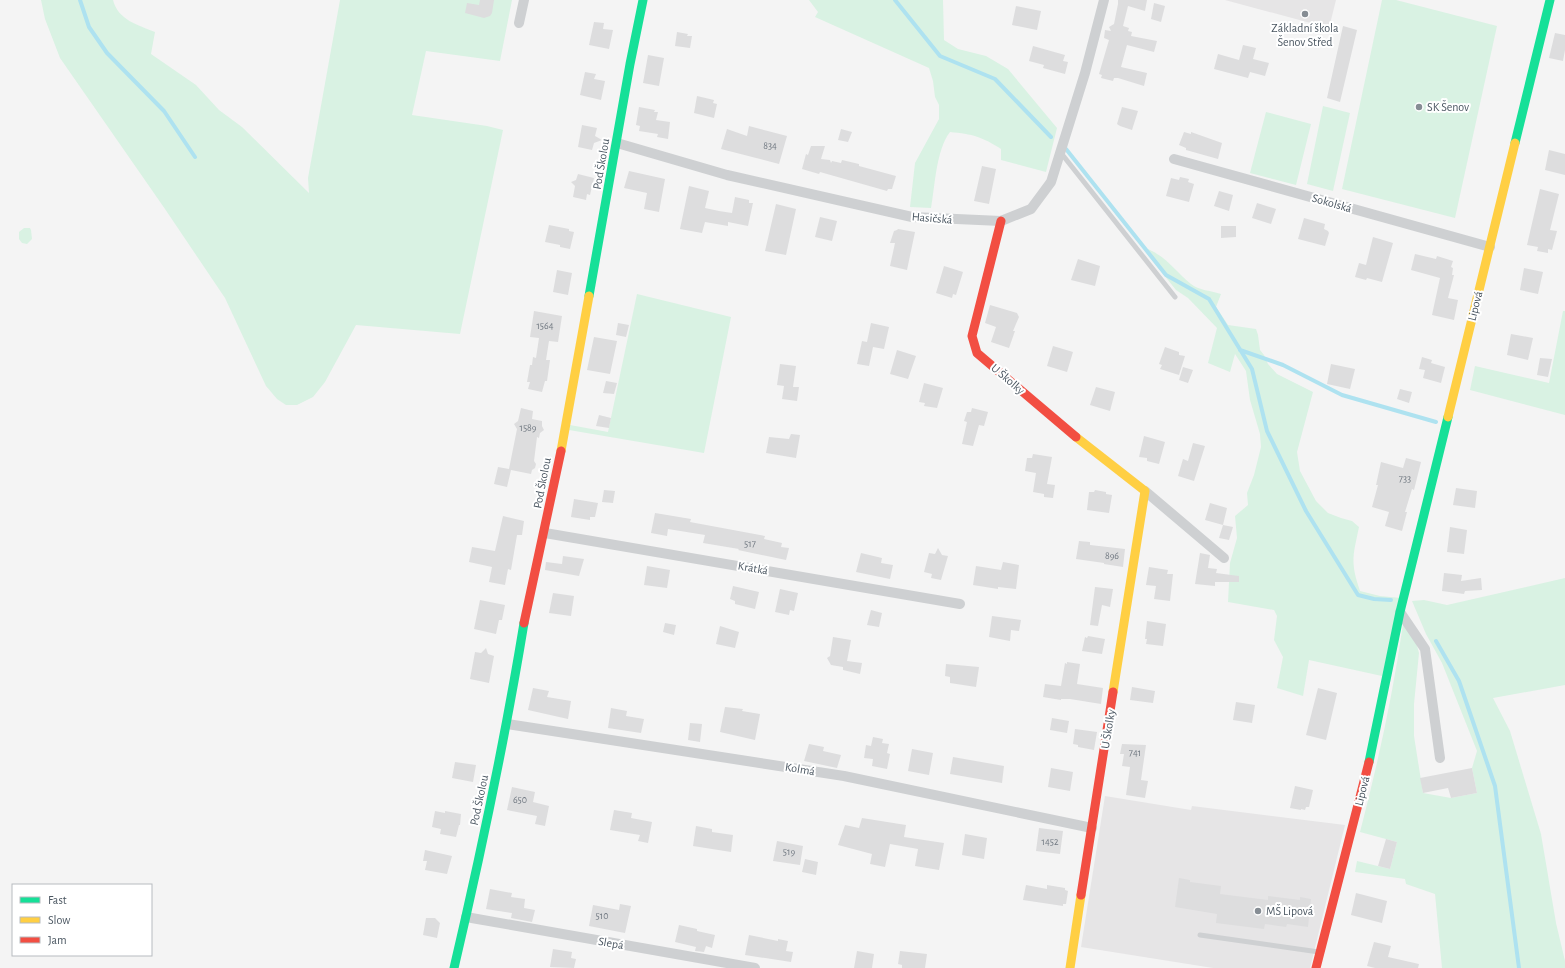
<svg xmlns="http://www.w3.org/2000/svg" width="1565" height="968" viewBox="0 0 1565 968" font-family="'Alegreya Sans',sans-serif">
<rect width="100%" height="100%" fill="#f4f4f4"/>
<path fill="#e6e5e6" d="M1225,0h111l-7,28z
M1105,796l86,14 1,-4 153,19 -35,143h-97l-132,-21z"/>
<path fill="#d9f2e3" d="M41,0h72c5,20 25,25 42,32l-4,22 45,31 23,25 23,17 67,66 -1,-15 32,-178h172l-12,61 -74,-10 -14,64 75,11 16,4 -43,204 -104,-9 -31,57 -12,15 -16,8h-11l-9,-6 -11,-13 -41,-88 -60,-89 -105,-151 -15,-39z
M809,0h134l1,40 14,9 28,7 22,13 49,59 -11,44 -45,-12v-11c-18,-12 -29,-15 -51,-17 -14,18 -15,54 -19,76l-21,-1 5,-44 24,-44v-14l-4,-8 -2,-16 -4,-13 -114,-51 3,-5z
M1382,0h14l101,26 -42,192 -113,-29z
M1323,106l27,7 -17,78 -26,-7z
M1266,112l45,12 -15,61 -46,-12z
M24,228h6l1,2 1,9 -5,5 -5,-1 -3,-4v-7z
M1148,249c20,9 27,22 43,35 7,6 21,7 30,10l-5,13 12,18 28,4 2,6 2,15 4,5 4,9 9,10 36,18 -16,60 3,19 16,30 12,12 13,5 11,3 7,6c-6,29 -9,35 1,64l20,5 21,2 -19,78 -73,-16 -6,36 -26,-8 6,-31 -9,-17 3,-24 -3,-6 -46,-8 2,-39 7,-25 -2,-22 13,-11 -1,-12 7,-18 7,-28 -1,-13 -10,-34 -4,-29 -11,-17 -5,18 -22,-9 9,-35 -29,-30 -12,-8 -29,-36z
M637,294l94,23 -27,136 -135,-23 1,-5 38,7z
M1563,311h2v104l-95,-25 5,-24 74,17z
M1565,578v107l-72,13 17,33 31,103 15,89 9,38v7h-123l-7,-74 -29,-10 -1,-5 -50,-7 2,-11 33,8 7,-27 -37,-10c18,-69 33,-138 43,-208l13,18 3,11 -5,51v32l9,57 28,5 26,-5 -5,-25 5,-17 -35,-88 -16,-29 -14,-33 12,-1 23,5z"/>
<g fill="none" stroke-linecap="round" stroke-linejoin="round">
<path stroke="#aee2f0" stroke-width="4" d="M80,0l9,27 18,26 57,58 31,46
M895,0l45,56 55,23 56,58
M1066,149l100,126 43,24 43,70 15,62 39,80 52,84 16,4 17,1
M1240,350l43,15 59,30 94,27
M1436,641l23,40 36,105 24,182"/>
</g>
<path fill="#ddddde" d="M480,0h14l-2,13 -2,3 -6,2 -19,-5 2,-10 12,2z
M1118,0h29l-2,11 -17,-5 -5,20 6,2 -1,3 4,1 -1,4 26,5 -3,11 -27,-7 -6,22 26,6 -3,13 -26,-8h-4l-1,3 -12,-3 1,-3 -3,-1 10,-34 -5,-2 1,-8 6,1 -2,-4 5,-3 4,-20z
M1154,3l11,3 -4,16 -10,-3z
M1016,6l25,5 -4,19 -25,-5z
M594,22l10,1 -1,6 10,1 -4,19 -20,-4z
M1343,26l14,4 -17,72 -13,-4z
M677,32l11,2 -1,2h5l-2,12 -15,-2z
M1555,33l10,2v15l-2,11 -14,-3z
M1243,45l13,3 -3,11 16,4 -4,13 -15,-4 -2,6 -34,-9 4,-15 21,6z
M1033,46l32,9 -2,6 5,1 -3,12 -22,-6 1,-3 -15,-4z
M648,55l16,3 -5,28 -16,-3z
M585,72l11,2 -2,5 11,2 -4,19 -21,-5z
M697,96l17,4 -1,3 4,1 -3,14 -20,-5z
M639,107l16,3 -1,2h4l-2,8 14,2 -2,17 -11,-2 1,-3 -19,-3 1,-5 -4,-1z
M1122,107l16,4 -6,19 -12,-4 -3,-2z
M582,125l15,3 -2,8 7,4 -8,3 -2,7 -14,-3z
M749,126l38,10 -8,28 -58,-15 6,-20 20,7z
M841,129l11,3 -4,10 -10,-2z
M1184,132l7,2v-2l31,11 -4,16 -32,-9v-2l-7,-3z
M811,146h14l-4,13 9,1 1,3 1,-2 9,2 1,-3 17,4v2l37,10 -4,13h-4l-1,2 -67,-19 -1,2 -17,-5 4,-15 2,1z
M1549,150l16,4v21l-20,-5z
M982,166l14,3 -7,35 -15,-3z
M629,171l36,8 -6,33 -15,-3 3,-16 -23,-5z
M578,174l16,4 -4,17 -3,-1 -1,6 -13,-3 2,-11 -4,-4 5,-2z
M1180,177l9,2 -1,3 6,2 -5,18 -23,-6 5,-18 8,2z
M689,186l20,5 -4,17 14,3 13,2 3,-16 14,3v3h4l-5,23 -20,-4v4l-23,-4 -3,11 -22,-4z
M1540,189l19,5 -9,36 7,1 -5,19 -4,-1v4l-11,-2 1,-4 -11,-2z
M1219,191l14,4 -4,16 -15,-5z
M1257,203l19,6 -5,15 -19,-6z
M776,204l20,5 -10,46 -21,-4z
M820,217l17,4 -5,20 -17,-4z
M1304,218l21,6 -1,5 4,2 1,2 -4,13 -27,-7z
M549,225l20,4v2l5,1 -4,17 -10,-2v-2l-15,-3z
M1221,226h15v11l-15,1z
M898,229l17,3 -8,38 -17,-4 5,-23h-5l4,-12 3,-1z
M1373,237l20,6 -11,39 -15,-4 -1,2 -11,-3 4,-14 7,2z
M1415,254l21,5 1,-3 16,5 -2,6 2,1 -1,7h2l-6,23 10,2 -4,20 -22,-5 8,-37 -29,-8z
M1078,259l22,7 -5,20 -24,-6z
M944,266l19,6 -7,23 -3,-1 -1,4 -16,-5z
M1524,268l19,4 -5,22 -18,-4z
M557,270l15,3 -4,22 -15,-3z
M990,305l27,8 2,4 -6,14h2l-6,17 -18,-6 5,-15 -11,-4z
M534,311l28,5 -4,26 -9,-1 -3,19h4l-3,21h-2l-3,11 -14,-3 2,-7h-3l3,-17h2l1,-8 3,1 3,-20 -9,-1z
M618,323l11,2 -3,12 -10,-2z
M871,323l18,4 -5,22 -11,-2 -4,19 -12,-2 5,-23 5,1z
M1511,334l22,4 -5,22 -21,-5z
M594,337l23,4 -7,33 -23,-4z
M1053,346l20,6 -6,20 -20,-6z
M1165,347l14,5v3l6,1 -6,19 -19,-6 2,-4 -3,-1z
M897,350l19,6 -8,23 -18,-5z
M1422,357l10,3 -1,3 14,4 -4,16 -18,-5 2,-8 -6,-1z
M1540,358l12,1 -4,18 -11,-2z
M780,364l16,2 -3,21h6l-2,14 -15,-2 2,-13 -7,-1z
M1331,364l24,5 -5,20 -23,-5z
M1183,367l10,3 -5,13 -9,-3z
M606,381l11,2 -3,11 -11,-1z
M924,383l19,5 -6,20 -13,-2 1,-3 -6,-1z
M1096,387l19,5 -5,19 -20,-6z
M1400,389l12,3 -3,11 -12,-4z
M521,408l12,3 -1,8 10,2v5l2,4 -4,3 -1,5 -2,-1 -3,24 2,3 -1,4 -3,2 -1,4 -20,-4 -4,17 -13,-3 4,-17 11,2 8,-40 -3,-5 4,-3z
M972,408l16,4 -4,14 -5,-1 -6,21 -11,-2 5,-22 -3,-1 3,-9h4z
M599,415l12,3 -2,10 -13,-2z
M791,434l9,1 -4,23 -30,-5 3,-16 20,2z
M1144,436l21,6 -6,22 -12,-3v-3l-8,-1z
M1193,443l12,3 -11,35 -16,-5 5,-17 5,2z
M1033,454l19,3 -5,27 8,1 -2,13 -9,-1v-3l-11,-2 3,-19 -11,-2 2,-13h5z
M1406,458l15,4 -7,28 -2,-1 -7,23h2l-5,19 -17,-5 4,-14 -17,-5 6,-22h-2l5,-23 22,6z
M1456,488l21,3 -2,17 -22,-3z
M604,490l11,1 -2,12 -11,-1z
M1095,490l11,2v2l6,1 -3,18 -22,-3 2,-18h5z
M574,499l24,4 -3,14h-5v3l-19,-3z
M1210,503l17,5 -4,17 -18,-5z
M655,513l36,6 -1,3 75,14 -1,3 18,4 -1,4 8,1 -3,12 -48,-10 1,-1 -36,-6 2,-8 -37,-6 -1,7 -16,-3z
M503,516l21,5 -2,14h-5l-6,35 -3,-1 -3,16 -16,-3 3,-15 -23,-5 3,-15 23,4z
M1223,525l10,2 -4,13 -10,-2z
M1450,527l17,3 -3,24 -17,-2z
M1079,541l11,1v3l35,4 -2,18 -19,-3v-1l-28,-4z
M938,548l4,7 6,1 -7,24 -10,-2 1,-4 -8,-2 5,-19 6,1z
M861,553l21,5 -1,5 12,2 -3,14 -34,-7z
M1200,553l10,2 -2,13 9,1 -1,4 23,3v6h-24v4l-20,-2z
M563,556l21,3 -5,17 -34,-6 1,-8 16,2z
M1003,562l16,3 -3,24 -18,-2v2l-25,-4 3,-19 25,4z
M647,566l23,4 -3,18 -23,-3z
M1149,567l19,3 -1,4h6l-3,27 -16,-2 2,-13 -10,-1z
M1444,573l18,2 -1,6 20,-3 1,12 -17,1 -1,3 -22,-3z
M733,586l26,6 -4,17 -20,-5v-3l-5,-2z
M1095,587l18,2 -3,18 -8,-2 -4,21 -8,-1z
M780,589l18,4 -4,18 -4,-1 -1,5 -14,-3z
M553,593l21,3 -3,20 -22,-3z
M480,600l25,5 -3,15h-3l-3,14 -22,-5z
M871,610l11,3 -3,14 -12,-2z
M992,616l29,4 -2,11 -8,-1 -1,11 -21,-4z
M1147,621l19,3 -3,22 -17,-2 1,-5h-2z
M665,623l11,2 -2,10 -11,-3z
M720,626l19,6 -4,16 -19,-4z
M1088,636l17,3 -3,15 -20,-3 3,-14 2,1z
M833,637l18,3 -4,21 15,2 -2,11 -17,-4v-3l-12,-2 -4,-7 3,-2z
M486,648l2,6 6,2 -5,27 -19,-4 5,-27 6,1z
M1067,662l13,2 -3,20 26,4 -2,16 -31,-5h-9v1l-18,-3 2,-13 16,2 4,-23 2,1z
M946,664l33,3 -3,20 -26,-4v-6l-5,-1z
M1132,687l23,4 -2,12 -23,-3z
M533,688l16,3 -2,6 24,4 -3,18 -40,-9z
M1318,688l19,5 -11,47 -20,-5z
M1236,702l19,3 -3,18 -19,-3z
M725,707l18,2 -1,2 18,3 -5,26 -35,-8z
M611,708l16,3 -1,5 18,3 -3,14 -33,-5z
M1052,718l17,3 -2,12 -17,-3z
M690,723l12,1 -2,18 -12,-2z
M1075,729l22,3 -3,18 -16,-3v-2l-5,-1z
M873,737l10,2 -1,4 7,1 -2,9 3,1 -3,15 -15,-3 1,-7 -9,-1 2,-13 5,1z
M809,744l15,3 -1,4 18,4 -4,13 -33,-7z
M1122,744l24,1 -5,35 7,1 -3,17 -19,-3 4,-28 -8,-1 2,-12h-4z
M912,749l21,4 -4,22 -21,-4z
M953,757l51,9 -2,17 -52,-9z
M455,762l21,3 -3,17 -21,-4z
M1051,768l22,4 -3,19 -22,-4z
M1472,768l5,25 -26,5 -3,-10 -25,5 -3,-15z
M1295,786l18,4 -4,17h-3l-1,3 -4,-1v1l-11,-2z
M512,787l23,5 -2,10 16,4 -4,20 -10,-2 2,-8 -30,-6z
M614,810l18,3 -1,5 21,4 -4,21 -10,-2 2,-6 -30,-5z
M435,811l10,2v-2l16,3 -1,11h-1l-3,12 -16,-3 1,-5 -9,-2z
M862,818l44,7 -2,12 40,6 -5,27 -24,-4 3,-17 -28,-5 -5,23 -15,-3 2,-10 -34,-9 7,-20 14,3z
M696,826l16,3v3l21,3 -2,17 -38,-6z
M1039,828l24,3 -3,23 -24,-3z
M965,834l22,4 -3,21 -22,-4z
M1386,839l11,3 -7,27 -12,-3z
M777,841l26,5 -3,19 -27,-4z
M425,850l27,6 -5,18 -22,-4 2,-9h-4z
M805,859l13,3 -2,13 -14,-3z
M1179,878l11,2v2l31,4 -1,8 48,6v-4l32,4v-3l11,2 -3,28 -21,-3 -1,3 -21,-3 -1,5 -48,-6 1,-9 -42,-7z
M1026,885l21,4v-4l18,3v2l3,1 -2,13h-3v2l-40,-6z
M490,889l22,4 -1,4 14,2 -1,9 11,2 -3,12 -21,-4 1,-5 -26,-4z
M1356,893l31,8 -5,22 -31,-8z
M620,904l11,2 -6,27 -36,-7 4,-21 26,5z
M426,918h9l5,5 -3,15 -14,-3z
M679,925l18,4v2l18,4 -3,13 -6,-2 -2,6 -9,-1 1,-4 -21,-5z
M749,935l29,6v-2l10,2 -2,10 7,1 -2,10 -46,-7z
M1374,942l17,4 -3,11 31,7 -1,4h-43l-8,-2z
M553,949l19,3 -1,6 5,1 -2,9 -24,-1z
M857,951l17,3 -2,14h-18z
M900,951l27,3 -2,14h-23v-3l-4,-1z"/>
<g fill="none" stroke-linecap="round" stroke-linejoin="round">
<path stroke="#ced0d2" stroke-width="5" d="M1061,153l114,144
M1200,935l119,17"/>
<path stroke="#ced0d2" stroke-width="10" d="M519,23l5,-23
M617,143l110,32 185,42 89,4 30,-12 20,-27 34,-109 19,-73
M1174,159l316,88
M1145,491l79,67
M545,533l415,71
M1400,612l25,37 15,109
M507,724l337,52 248,52
M466,917l289,51"/>
<path stroke="#16e098" stroke-width="9" d="M1515,143l35,-143
M589,296l41,-232 13,-64
M1369,762l31,-150 48,-195
M454,968c27,-115 51,-229 70,-345"/>
<path stroke="#ffcf43" stroke-width="9" d="M1448,417l67,-274
M1076,437l69,54 -32,201
M561,451l28,-155
M1070,968l11,-73"/>
<path stroke="#f24e42" stroke-width="9" d="M1001,221l-29,115 5,17 99,84
M524,623l37,-172
M1081,895l32,-203
M1316,968l53,-206"/>
</g>
<g fill="#868d94" stroke="#fff" stroke-width="1.5">
<circle cx="1305" cy="14" r="4"/>
<circle cx="1419" cy="107" r="4"/>
<circle cx="1258" cy="911" r="4"/>
</g>
<g text-anchor="middle" dominant-baseline="central" stroke-width="4" stroke-linejoin="round" paint-order="stroke">
<g font-size="10" fill="#707881">
<text x="770" y="146">834</text>
<text x="545" y="326">1564</text>
<text x="528" y="428">1589</text>
<text x="1405" y="479">733</text>
<text x="750" y="544">517</text>
<text x="1112" y="556">896</text>
<text x="1135" y="753">741</text>
<text x="520" y="800">650</text>
<text x="1050" y="842">1452</text>
<text x="789" y="852">519</text>
<text x="602" y="916">510</text>
</g>
<g font-size="12" fill="#4a5661" stroke="#fff" text-anchor="start">
<text x="1305" y="28" text-anchor="middle">Základní škola<tspan x="1305" dy="14">Šenov Střed</tspan></text>
<text x="1427" y="107">SK Šenov</text>
<text x="1266" y="911">MŠ Lipová</text>
</g>
<g font-size="12" fill="#4a5661" stroke="#fff">
<text transform="translate(601 164) rotate(-80)">Pod Školou</text>
<text transform="translate(1332 203) rotate(16)">Sokolská</text>
<text transform="translate(932 218) rotate(5)">Hasičská</text>
<text transform="translate(1475 306) rotate(-76)">Lipová</text>
<text transform="translate(1008 379) rotate(41)">U Školky</text>
<text transform="translate(542 483) rotate(-79)">Pod Školou</text>
<text transform="translate(753 568) rotate(10)">Krátká</text>
<text transform="translate(1108 729) rotate(-81)">U Školky</text>
<text transform="translate(800 769) rotate(9)">Kolmá</text>
<text transform="translate(1362 791) rotate(-76)">Lipová</text>
<text transform="translate(479 800) rotate(-78)">Pod Školou</text>
<text transform="translate(611 943) rotate(10)">Slepá</text>
</g>
</g>
<rect x="12" y="884" width="140" height="72" fill="#ffffff" stroke="#b7bbc0"/>
<rect x="20" y="897" width="20" height="6" fill="#16e098" stroke="#b7bbc0"/>
<text x="48" y="904" font-size="12" fill="#4a5661">Fast</text>
<rect x="20" y="917" width="20" height="6" fill="#ffcf43" stroke="#b7bbc0"/>
<text x="48" y="924" font-size="12" fill="#4a5661">Slow</text>
<rect x="20" y="937" width="20" height="6" fill="#f24e42" stroke="#b7bbc0"/>
<text x="48" y="944" font-size="12" fill="#4a5661">Jam</text>
</svg>
